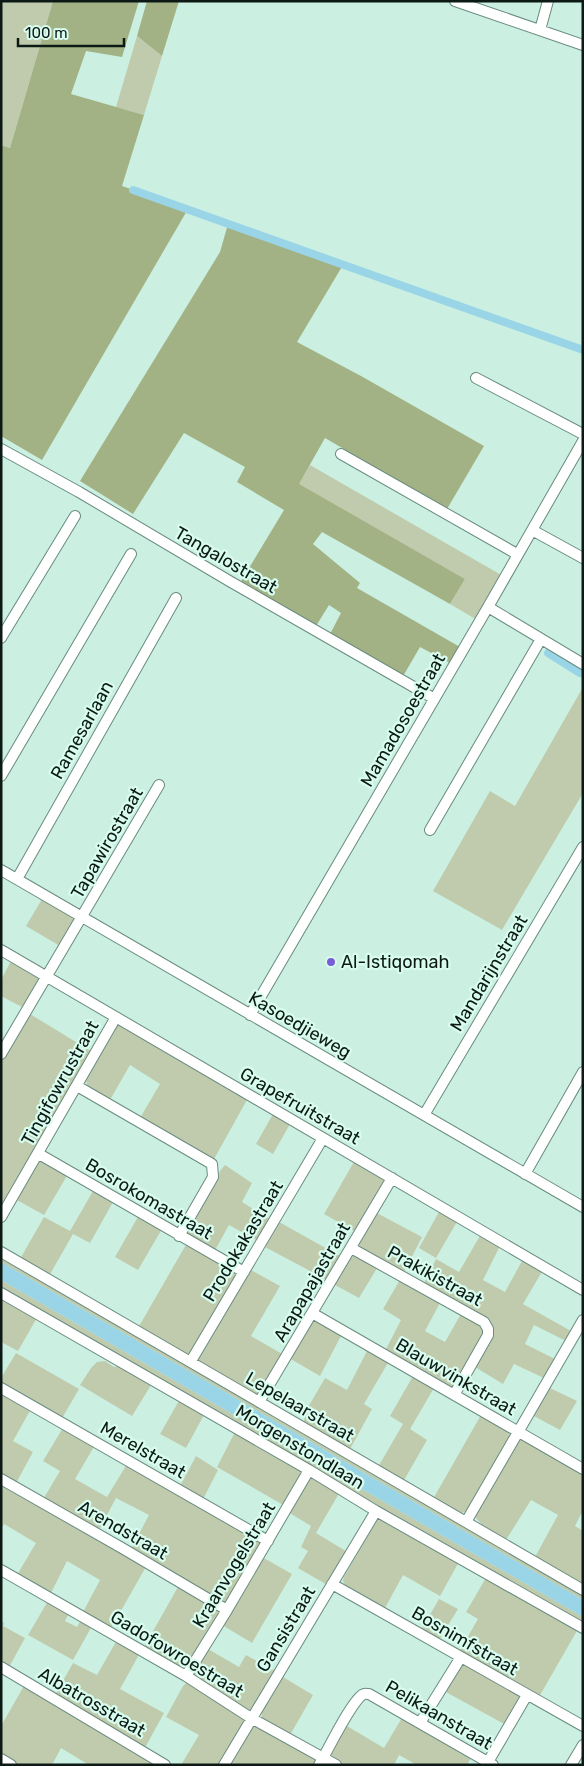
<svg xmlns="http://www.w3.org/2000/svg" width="584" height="1766" viewBox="0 0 584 1766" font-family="Rubik,sans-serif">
<rect width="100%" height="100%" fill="#cbf0e2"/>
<path fill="#c0cbad" d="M1,1h52l-43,147 -9,-3z
M137,36l25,20 -18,59 -28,-8z
M310,465l193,111 -26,44 -27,-16 15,-25 -167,-94z
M583,687v106l-81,137 -69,-39 57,-100 25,15z
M42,899l30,17 2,7 -14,23 -34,-20z
M11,961l25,14 2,3v4l-14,26 -23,-12v-16z
M30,1014l64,39 -93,159v-150z
M117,1025h5l126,73 -35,63 -73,-43 20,-34 -30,-19 -20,35c-10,-5 -25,-9 -24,-23z
M273,1114l17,10 -17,30 -17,-10z
M41,1160l27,14 -24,41 -29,-16 22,-38z
M355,1160l30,20v5l-29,47 -32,-18z
M225,1165l27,18 -10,19 29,18 -13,21 -29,-16 -15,27 -28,-17v-6l32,-51 2,-7z
M93,1191l20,11 -23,41 -17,-9 -24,42 -29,-17 24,-42 26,14z
M440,1210l18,10 -22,38 -17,-10z
M375,1212l47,25 -19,37 -44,-27 -1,-7z
M139,1215l23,14 -24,41 -23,-13z
M279,1222l61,34 -13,24 -62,-33z
M481,1234l19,12 -17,34 22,12 18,-33 20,11 -20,34 48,27 -5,10 -32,-16 -9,19 30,15 -11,19 -30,-14 -11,20 -28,-17 17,-35 -69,-47 13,-26 23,13z
M187,1243l50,30v4l-44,76 -5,2 -50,-27z
M356,1253l23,12 -20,33 -26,-14 17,-30z
M1,1255l582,338v7l-582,-338z
M249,1269l31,17 -29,50 33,19 -26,40 -6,-1 -55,-34z
M401,1278l40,23 -16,30 20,11 17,-30 18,10 6,13 -28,49 -6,4 -67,-37 16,-31 -18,-11z
M1,1280l582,337v7l-582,-335z
M1,1295l37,21 -20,35 -17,-9z
M315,1320l27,14 -22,42 -31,-18 21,-36z
M368,1349l21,12 -25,43 8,5 -23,42 -46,-27 4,-15 18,-31 22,12z
M16,1353l63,36 -18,31 -60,-35v-7z
M105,1361l9,6 9,-2 30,17 -21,34 -52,-31 11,-17 6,-6z
M413,1376l21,12 -24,41 17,11 -24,42 -25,-15 25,-43 -13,-8z
M548,1387l29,14 -17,29 -28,-15z
M1,1391l30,18 -18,32 20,11 -18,33 -14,-8z
M180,1399l25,14 -19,35 -26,-14z
M481,1415l25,14 5,9 -41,70 -5,4 -5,1 -27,-14z
M64,1426l31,19 -20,34 32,18 20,-33 134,77 1,6 -33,54 -8,2 -91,-52 19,-36 -33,-17 -18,34 -56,-31 18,-30 -17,-10z
M236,1430l67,42 -18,34 -68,-39z
M519,1440h4l60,33v37l-8,16 8,5v54l-48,-28 23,-42 -27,-15 -25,40 -21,-12 -9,-10v-6z
M196,1456l22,14 -16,31 -23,-13z
M312,1475l29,15 -25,43 33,20 -20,33 -31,-18 10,-17 -7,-4 10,-21 -23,-14 17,-32z
M1,1482l146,83 -37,65 -28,-16 18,-34 -33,-19 -17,34 -33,-20 19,-32 -32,-19 -3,5z
M380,1517l80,43 -20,36 -37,-21 -18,33 -40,-23 -2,-4 1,-4 33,-57z
M262,1557l30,17 -40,69 -30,-18z
M487,1576l91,53 -39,68 -80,-45 19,-33 -12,-7z
M179,1585l40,24 1,3 -29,55 -8,3 -40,-21z
M439,1599l19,10 -19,31 -18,-10z
M48,1601l21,12 -4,8 12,6 4,-7 11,6 -19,34 -45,-25z
M1,1621l3,2 -1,3 22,12 -17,31 -7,-4z
M117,1640l23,13 -20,36 44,24 -18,33 -3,2 -88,-53 18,-32 24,12z
M208,1649l31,18 7,-12 31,17 -26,40 -56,-35 -1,-5z
M464,1664l54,29 2,8 -14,24 -62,-34 16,-26z
M283,1677l30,18 -23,40 -28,-16v-7z
M186,1683l5,1 56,36 -24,45h-42l18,-30 -33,-18 17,-31z
M25,1684l137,81h-73l-28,-17 -9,17h-35l-16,-9v-30z
M403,1716l69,40 -5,9h-50l-18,-10 -5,10c-13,0 -42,1 -53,0 -6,-2 -13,-6 -11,-14l17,-25 37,22z
M256,1725l61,34 -1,6h-85l22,-38z"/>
<path fill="#a2b284" d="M53,1h86l-17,56 -36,-6 -15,43 73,21 -22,71 66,23 -146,251 -41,-24v-291l9,3z
M147,1h32l-17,55 -25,-20z
M228,224l115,41 -46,77 64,34 123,70 -37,63 -122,-71 -26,46 166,95 -15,25 -128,-72 -9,12 47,39 -3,5 103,59 -10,16 -30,-16 -18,31 -72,-44 11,-21 -12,-8 -13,21 -76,-43 44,-73 -47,-28 8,-15 -61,-34 -51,81 -53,-33 140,-229z"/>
<path fill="#99d5e6" d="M1,1262l582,338v17l-582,-337z"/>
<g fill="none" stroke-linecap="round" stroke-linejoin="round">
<path stroke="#99d5e6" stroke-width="8" d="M133,190l450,160
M548,653l32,20"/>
<defs>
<path id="minor" d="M455,1l128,44
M540,30l8,-29
M476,378l107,56
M1,449l78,43 152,90 202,116
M341,454l176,100
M532,530l51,28
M488,607l95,57
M1,638l74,-122
M1,776l130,-222
M430,830l111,-191
M1,870l582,337
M17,879l159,-281
M1,950l582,340
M250,1015l238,-408 95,-166
M1,1054l158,-269
M77,1086l135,78 1,13 -34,59
M424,1115l159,-268
M39,1154l205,118
M525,1174l58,-102
M1,1217l115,-200
M351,1248l133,74 4,7v6l-34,60
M1,1252l582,338
M1,1293l308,177 67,41 207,117
M312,1313l271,156
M191,1361l132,-223
M1,1388l267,153
M259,1402l133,-224
M1,1479l121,69 105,62
M466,1522l117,-202
M1,1570l185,106 65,42 85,47
M332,1584l251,142
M1,1667l164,98
M186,1676l41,-66 82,-140
M420,1723l41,-66
M1,1759l10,6
M488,1762l39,-67
M224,1765l152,-254
M319,1765c9,-15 31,-61 43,-70 3,-2 4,-1 7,-1l124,71
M571,1765l12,-20"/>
</defs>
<use href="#minor" stroke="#698b7f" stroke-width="12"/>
<use href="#minor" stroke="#fff" stroke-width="10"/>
</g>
<circle fill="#7a5ed9" stroke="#d8fdef" stroke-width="2" cx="331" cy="962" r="5"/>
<g text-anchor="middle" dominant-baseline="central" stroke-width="4.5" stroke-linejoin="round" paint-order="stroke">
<g font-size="18" fill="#0c1915" stroke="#d8fdef">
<text transform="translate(226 560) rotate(30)">Tangalostraat</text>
<text transform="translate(403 720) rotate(-60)">Mamadosoestraat</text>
<text transform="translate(82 730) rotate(-61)">Ramesarlaan</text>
<text transform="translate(107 843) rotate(-60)">Tapawirostraat</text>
<text transform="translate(489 973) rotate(-59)">Mandarijnstraat</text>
<text transform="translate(300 1025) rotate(30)">Kasoedjieweg</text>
<text transform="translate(60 1083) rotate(-61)">Tingifowrustraat</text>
<text transform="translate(300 1106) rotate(30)">Grapefruitstraat</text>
<text transform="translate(149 1199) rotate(30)">Bosrokomastraat</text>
<text transform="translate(243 1241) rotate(-59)">Prodokakastraat</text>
<text transform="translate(435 1276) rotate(29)">Prakikistraat</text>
<text transform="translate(312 1282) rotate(-60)">Arapapajastraat</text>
<text transform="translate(456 1377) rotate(30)">Blauwvinkstraat</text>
<text transform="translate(300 1407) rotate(30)">Lepelaarstraat</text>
<text transform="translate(300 1447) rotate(31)">Morgenstondlaan</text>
<text transform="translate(143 1450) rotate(30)">Merelstraat</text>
<text transform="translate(123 1530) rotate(30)">Arendstraat</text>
<text transform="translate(234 1565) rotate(-59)">Kraanvogelstraat</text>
<text transform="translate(286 1629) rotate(-59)">Gansistraat</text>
<text transform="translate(465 1641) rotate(30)">Bosnimfstraat</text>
<text transform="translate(177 1654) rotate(31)">Gadofowroestraat</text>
<text transform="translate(92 1702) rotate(30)">Albatrosstraat</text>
<text transform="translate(439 1715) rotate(30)">Pelikaanstraat</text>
</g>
<g font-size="18" fill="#0c1915" stroke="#d8fdef" text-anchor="start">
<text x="341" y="962">Al-Istiqomah</text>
</g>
</g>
<rect width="584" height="1766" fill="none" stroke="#0c1915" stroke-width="5"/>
<path d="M18 38v8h106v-8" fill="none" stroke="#0c1915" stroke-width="2.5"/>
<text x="25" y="38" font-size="15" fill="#0c1915" stroke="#d8fdef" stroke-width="4" paint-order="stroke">100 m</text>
</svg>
